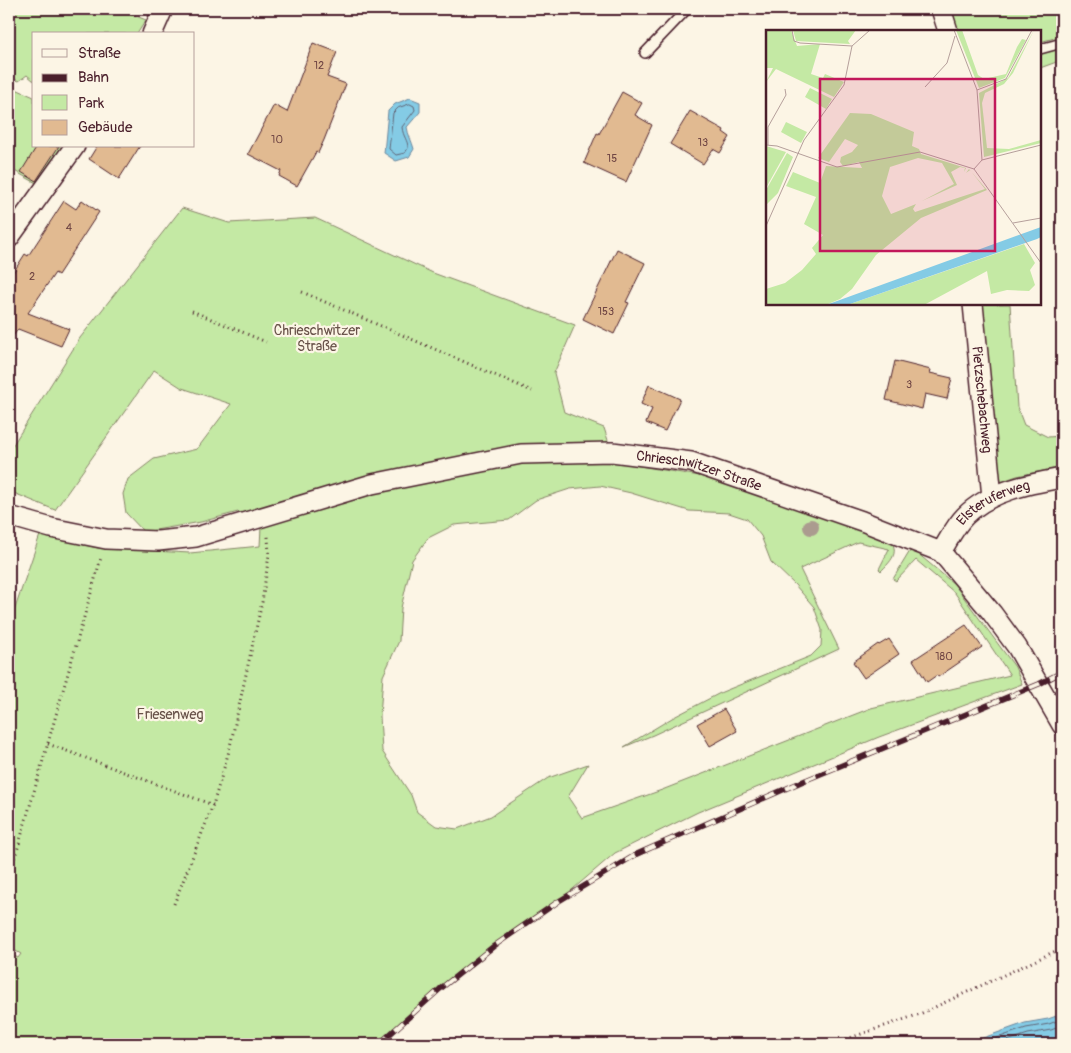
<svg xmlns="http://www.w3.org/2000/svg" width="1071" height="1053" viewBox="0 0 1071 1053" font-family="Pangolin,sans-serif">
<rect width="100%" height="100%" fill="#fcf5e5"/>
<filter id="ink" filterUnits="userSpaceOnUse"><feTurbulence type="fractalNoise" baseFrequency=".02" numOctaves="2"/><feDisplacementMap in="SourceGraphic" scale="10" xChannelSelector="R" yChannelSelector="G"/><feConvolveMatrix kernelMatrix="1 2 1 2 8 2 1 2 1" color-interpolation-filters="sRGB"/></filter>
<g filter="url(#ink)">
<path fill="#c4e9a4" stroke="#878468" d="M9,9h110l27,11 -9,14h-103v47l-7,-6 -8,6 -10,-4z
M945,9h117v27l-22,6v-11h-90z
M1062,47v13l-22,8v-14z
M9,86l25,11v49h29l-25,38 -29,-16z
M182,208l47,15 86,-5 118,55 142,52 -21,48 10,39 40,16 11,34 103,17 173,61c8,14 0,21 -10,31l-2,-2 10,-20 -31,-7 -58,27 39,80 -186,86 -29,12 48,-29 50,-26 89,-36 10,-10 1,-16 -8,-23 -19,-22 -24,-23 -10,-26 -14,-17 -18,-6 -40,-2 -58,-18 -31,-7 -30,3 -34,11 -27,20 -55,5 -26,13 -16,22 -11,48 -2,33 -16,35 -3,40 2,35 29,44 6,17 19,14 21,3 34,-13 57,-38 40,-14 -20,33 14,21 80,-28 209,-82 139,-33 -55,-82 -39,-33 -20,21 -3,-2 17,-28 6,1 38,32 61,83 7,17 -143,53 -181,75 -83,41 -56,48 -65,45 -54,43 -61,55h-370v-91l9,5 3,-4 -12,-7v-321l31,-91 58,13 92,5 70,-7 1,-19 -23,-15 -37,10 -57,10 -18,-19 -3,-19 5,-15 26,-20 43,-10 34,-45 -49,-16 -28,-18 -99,140 -46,-19v-40l71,-113z
M981,304h29l7,103 7,18 24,12 14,-1v31l-45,9 -17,6 -5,-10z"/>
<path fill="#84cbe5" stroke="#6d869b" d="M410,98l10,4v10l-13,15c1,8 5,14 7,22l-5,8 -13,4 -12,-8 4,-42 7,-7z
M1062,1014v30h-96l59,-21 23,-4z"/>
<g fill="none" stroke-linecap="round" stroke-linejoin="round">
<path stroke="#616475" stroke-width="1" d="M410,104l4,2 1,4 -13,17c1,10 6,13 6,21l-3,5 -9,2 -7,-6 4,-36 5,-5z
M980,1044l46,-16 23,-4 13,-5
M998,1044l30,-10 23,-4 11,-4"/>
</g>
<path fill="#e1ba91" stroke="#4a1f2b" d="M313,43l24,9 -10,25 19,7 -22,56 -6,13 -2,-1 -19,34 -18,-10 2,-5 -33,-17 26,-49 13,7z
M622,92l20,11 -7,12 17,10 -26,57 -42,-19 13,-30 2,1z
M690,111l34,19 -1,2 7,5 -10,16 -7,-4 -10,15 -33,-20z
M37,146h22l-23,35 -15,-9z
M97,146h43l-21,33 -30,-20z
M82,200l17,12 -41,63 -3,-2 -27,40 41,16 -8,17 -43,-17 -9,13v-63l16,-25 3,2 36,-55 12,8z
M617,249l28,14 -19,39 3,1 -15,31 -31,-15z
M895,361l36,9 -1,3 22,5 -5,21 -22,-5 -3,15 -36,-9z
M649,385l31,14 -15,32 -19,-8 6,-14 -11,-5z
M966,625l16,22 -44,30 -1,-2 -10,7 -14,-22z
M889,639l10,15 -35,24 -11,-16 25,-18 1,1z
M724,709l13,22 -27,15 -13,-22z"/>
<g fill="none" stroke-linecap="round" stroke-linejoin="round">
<defs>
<path id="lane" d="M1040,49l22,-6
M645,53l42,-44"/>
<g id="street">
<path d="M941,9l7,22"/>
<path d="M152,34l11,-25"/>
<path d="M9,238l66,-92"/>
<path id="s1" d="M973,304l19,193"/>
<path id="s2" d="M9,516l42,12 55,11 52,2 38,-4 176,-53 149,-30 91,-2 79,10 171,59 79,31 51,61 25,34 45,78"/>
<path id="s3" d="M941,552c7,-11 14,-26 24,-36 25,-25 63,-32 97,-38"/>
</g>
</defs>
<use href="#lane" stroke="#4a1f2b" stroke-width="12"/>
<use href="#street" stroke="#4a1f2b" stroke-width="22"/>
<path stroke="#4a1f2b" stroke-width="3" stroke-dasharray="1 4" stroke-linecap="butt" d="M302,292l230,99
M192,311l74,31
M48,744l165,61
M9,872l8,-21 84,-293
M174,904l39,-99 16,-54 33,-149 7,-47 -1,-19
M9,951l8,4
M832,1044l88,-30 142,-66"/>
<use href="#lane" stroke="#fcf5e5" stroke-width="9"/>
<use href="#street" stroke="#fcf5e5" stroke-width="19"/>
<defs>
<path id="rail" d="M379,1044l61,-55 54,-43 65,-45 78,-47 164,-72 238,-98 23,-12"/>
</defs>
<use href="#rail" stroke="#4a1f2b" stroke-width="5.5"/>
<use href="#rail" stroke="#fcf5e5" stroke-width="4" stroke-dasharray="11" stroke-linecap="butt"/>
</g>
<circle fill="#ab9b8f" cx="811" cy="527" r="8"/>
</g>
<g text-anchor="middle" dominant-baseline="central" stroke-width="4.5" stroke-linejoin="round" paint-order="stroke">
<g font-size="11" fill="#704644">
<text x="319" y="65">12</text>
<text x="277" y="139">10</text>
<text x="703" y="142">13</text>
<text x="612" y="158">15</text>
<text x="69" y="227">4</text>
<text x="32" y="276">2</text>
<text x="606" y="311">153</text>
<text x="909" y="384">3</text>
<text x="944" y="656">180</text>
</g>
<g font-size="14" fill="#685249" stroke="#fcf5e5">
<text x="317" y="330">Chrieschwitzer<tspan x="317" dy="16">Straße</tspan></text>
<text x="170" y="714">Friesenweg</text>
</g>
<g font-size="14" fill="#4a1f2b" stroke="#fcf5e5">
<text stroke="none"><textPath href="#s1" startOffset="96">Pietzschebachweg</textPath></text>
<text stroke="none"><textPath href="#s2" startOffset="706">Chrieschwitzer Straße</textPath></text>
<text stroke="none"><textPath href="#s3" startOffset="75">Elsteruferweg</textPath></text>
</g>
</g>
<g transform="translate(766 30)">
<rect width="275" height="275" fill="#fcf5e5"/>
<path d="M0,0h25l6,16 23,-2 -9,30 12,4 2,-4 19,8 -10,15 -58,-28 -10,13 7,-14h-7zM27,0h63l-8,11 2,3 -54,-3zM190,0h6l16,45 6,4 22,-5 11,-27 5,-8 4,1 -21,38 -26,10zM268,0l-21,43 -9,11 -19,9 -3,10 5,45 22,1 32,-9v3l-57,14 -5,-64 29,-15zM44,58l22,11 -6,10 -21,-12zM84,83l21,1 43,18 -2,14 7,3 2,5 45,14 -2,4 1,-4 -5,-1 -9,5 6,13 -35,16 32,-17 -12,-21 -24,-5 -28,9 -8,29 9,18 25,-10 -3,5 2,3 70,-23 -15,-19 -4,3 3,-4 18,21 -66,28 -45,37 -24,34 -12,10 -14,6h-60v-16l19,-6 17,-13 14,-16 -4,-6 11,-13 -19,-11 12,-27 -30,-11 7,-14 27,11 6,-17 36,2 -3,-6 -16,4 -3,-4 1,-5 11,-5 6,-7 -13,-6 -16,23 -11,-4zM20,92l21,10 -6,11 -20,-11zM0,116l20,6 -20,36zM21,123l6,4 -15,36 -12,12v-15zM258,214l11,19 -5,7 5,15 -6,6 -22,-1 -16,4 -4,-23 -63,34h-77z" fill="#c4e9a4"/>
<path d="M275,197v10l-4,2 -190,66h-21z" fill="#84cbe5"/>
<path fill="none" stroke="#b59f9b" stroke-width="1" d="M26,0l2,11 6,2 52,3M188,0l23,60 5,70M159,57l22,-24 8,-27M211,60l29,-11 26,-49M0,115l11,1 60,21 83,-15 54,17 67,94M2,115v-18l18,-32 -1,-6M208,139l8,-9 59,-15M247,193l28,-5M0,196l38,-86 40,-55 8,-39 18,-16"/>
<path fill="#c2185b" fill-opacity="0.15" stroke="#c2185b" stroke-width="2.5" d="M54,49h175v172h-175z"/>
<rect width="275" height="275" fill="none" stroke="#4a1f2b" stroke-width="2.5"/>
</g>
<rect width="1071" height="1053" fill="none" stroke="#fcf5e5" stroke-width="30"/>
<rect x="15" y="15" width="1041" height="1023" fill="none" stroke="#4a1f2b" stroke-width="2" filter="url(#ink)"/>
<rect x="32" y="32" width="162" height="115" fill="#fcf5e5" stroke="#b59f9b"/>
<rect x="42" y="49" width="25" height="8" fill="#fcf5e5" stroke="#b59f9b"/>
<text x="78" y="58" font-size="15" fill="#4a1f2b">Straße</text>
<rect x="42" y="74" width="25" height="8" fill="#4a1f2b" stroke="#b59f9b"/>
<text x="78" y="82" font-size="15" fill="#4a1f2b">Bahn</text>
<rect x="42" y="95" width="25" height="15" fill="#c4e9a4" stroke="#b59f9b"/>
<text x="78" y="108" font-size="15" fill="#4a1f2b">Park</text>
<rect x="42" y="120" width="25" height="15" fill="#e1ba91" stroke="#b59f9b"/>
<text x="78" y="132" font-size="15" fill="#4a1f2b">Gebäude</text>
</svg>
